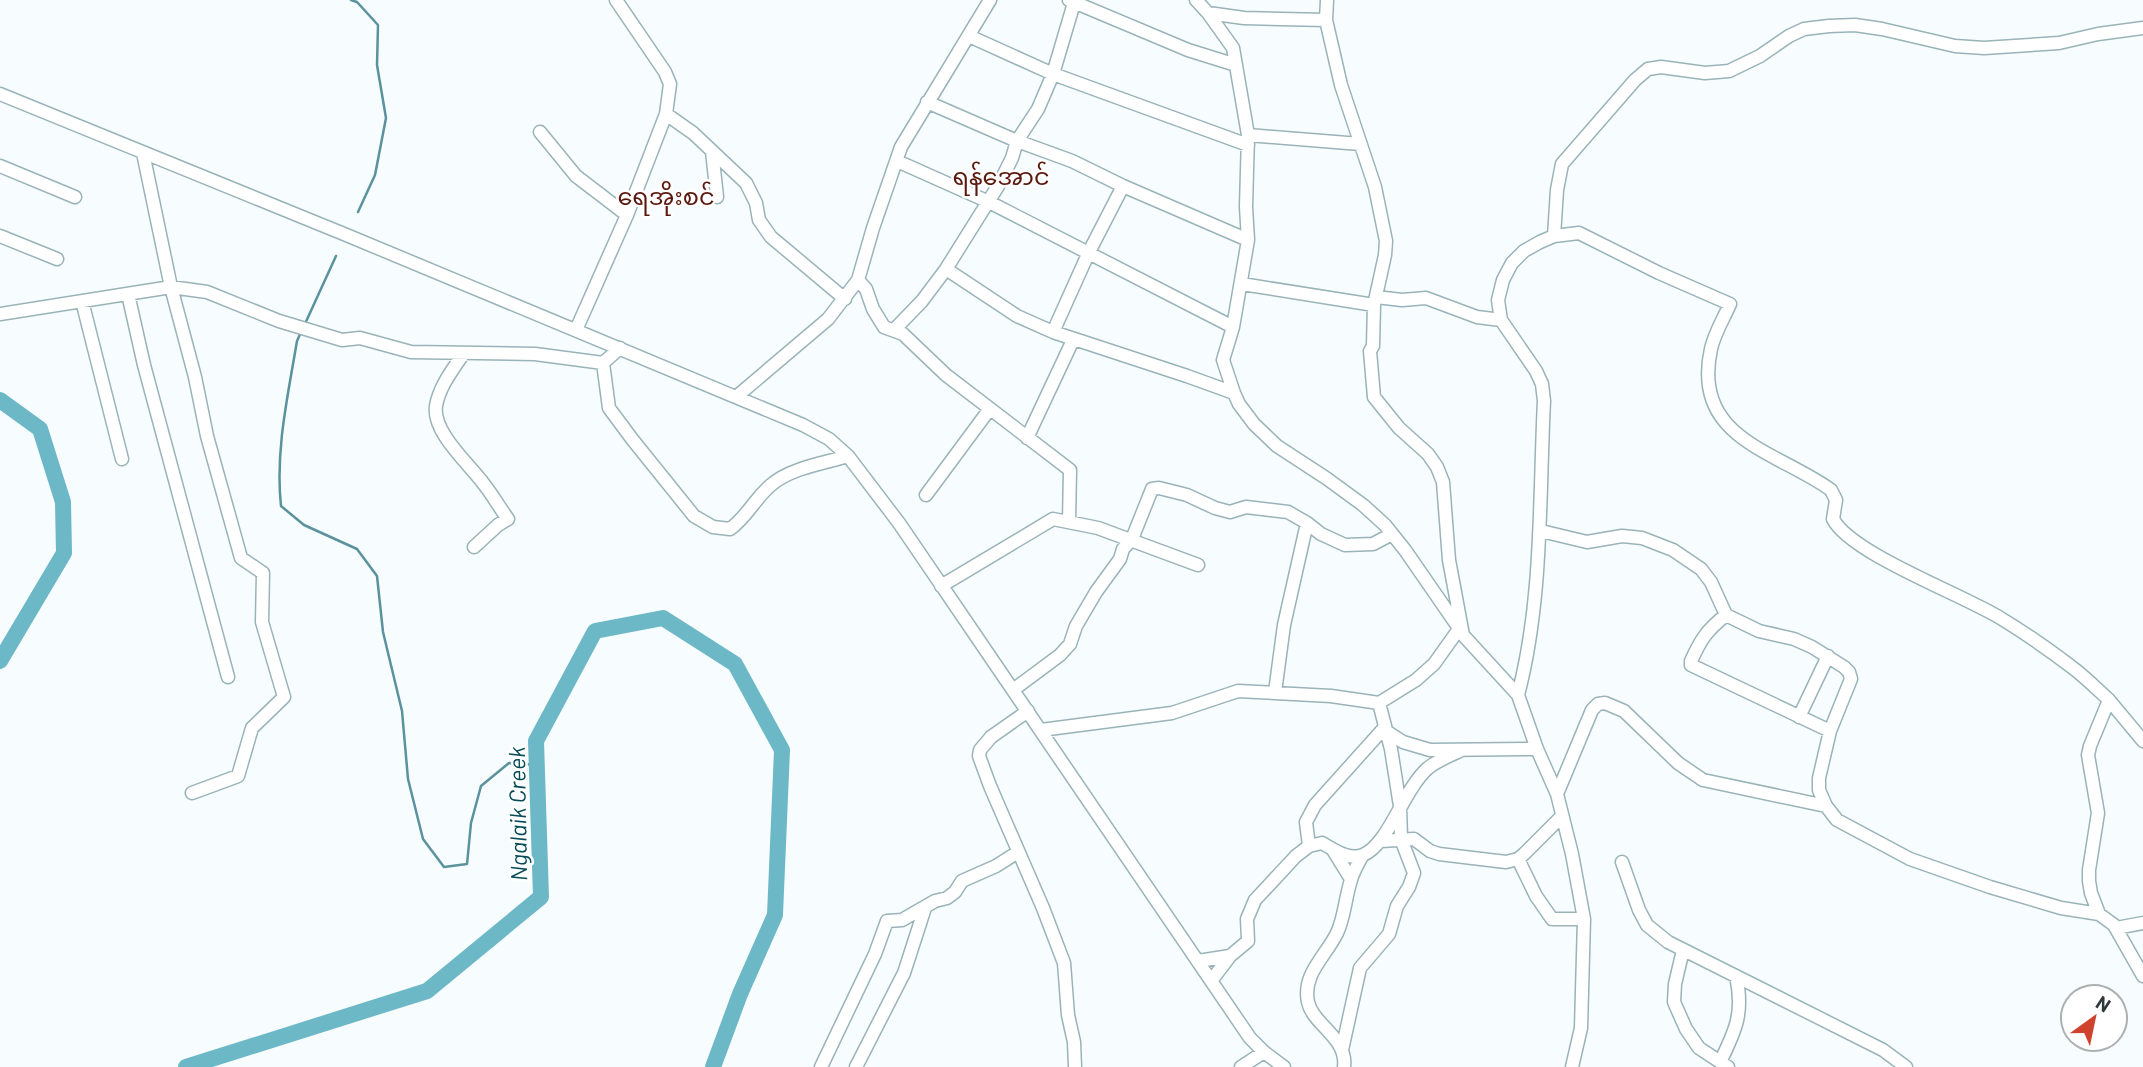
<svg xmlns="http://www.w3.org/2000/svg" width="2143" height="1067" viewBox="0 0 2143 1067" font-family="Barlow,'Noto Sans Myanmar',sans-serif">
<rect width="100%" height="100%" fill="#f7fdfe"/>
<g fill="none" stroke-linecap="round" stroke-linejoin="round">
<path stroke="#5a929d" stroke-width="2.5" d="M351,0l6,2 21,23 -1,40 9,53 -11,57 -17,37
M304,326l32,-70
M301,332l-4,9c-9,54 -22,110 -16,165l23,19 53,24 20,27 6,56 19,79 6,68 15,60 21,28 23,-3 4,-41 10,-37 28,-23 28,2"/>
<path stroke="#6db8c7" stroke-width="16" d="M0,400l40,29 23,73 1,51 -64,108
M186,1067l241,-76 114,-94 -5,-156 59,-110 68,-13 72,46 47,86 -7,165 -35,79 -27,73"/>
<defs>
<path id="minor" d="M1069,0l119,50 48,15
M1196,0l12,13 36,5 82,2 15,65 34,102 11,54 -1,14 -11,50 -1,41 -3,5 4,46 25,31 29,26 9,13 6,15 6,78 14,75 55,60 19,54 20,45 15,60 12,65 -3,109 -9,39
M1208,13l25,35 15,87 -2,72 2,33 -15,87 -10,33 11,33 5,11 15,20 23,22 49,32 37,27 22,20 20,25 56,81
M1326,20l1,-20
M969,36l84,38 195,71
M0,94l344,140 459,191 26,14 19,17 51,67 351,515 14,14 20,15
M927,102l90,39 55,20 51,25 125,54
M666,114l27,19 53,50 10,20 3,17 12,17 74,62
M540,132l36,44 51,39
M1248,135l112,9
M712,151l5,46
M143,153l28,134 24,90 12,59 34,122 22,15 -1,49 22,75 -32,31 -14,48 -46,17
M897,161l92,41 244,125
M0,166l75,31
M0,236l57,23
M1554,236l3,-46 5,-26 73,-84 13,-11 13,-2 44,6 24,-2 31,-15 29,-20 15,-7 25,-3 26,-1 27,4 73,17 29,2 75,-5 39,-9 45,-6
M946,269l71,47 36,16 134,44 47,17
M858,280l8,9 7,20 11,18 19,7 43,41 124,95 -1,52
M1242,284l132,21
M128,294l16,71 84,312
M1376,297l26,3 24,-2 51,19 24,3
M82,301l40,158
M0,314l171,-27 36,5 72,29 63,19 18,-2 51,14 124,2 68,9 17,-15
M576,330l51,-115 39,-101 4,-30 -5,-12 -49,-72
M894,330l28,-29 24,-32 52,-83 14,-28 5,-17 21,-32 15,-35 21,-71
M1053,332l36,-80 34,-66
M464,353c-11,16 -25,34 -28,53 -4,26 33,58 47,77 9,11 16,24 25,36l-10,6 -24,22
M603,363l6,45 23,31 62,77 19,11 17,2c17,-12 25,-31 41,-44 19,-17 54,-22 77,-29
M736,397l92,-78 30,-39 15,-52 28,-81 89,-147
M1027,438l46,-98
M926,495l63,-85
M1541,531l46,11 35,-6 20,2 31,12 28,19 10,13 15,33 33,16 35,8 18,8 32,20 5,5 2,7 -21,52 -11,47v12l7,16 11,14 73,39 80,28 71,21 38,6 15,11 29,51
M941,586l112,-67 45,9 100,37
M1726,615c-19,15 -25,24 -35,46v4l139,66
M1013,690l47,-35 10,-11 6,-18 20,-34 24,-33 3,-10 9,-10 20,-50 7,-1 28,7 28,13 15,4 16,-5 42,5 19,11 14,11 24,11 28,-1 19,-10
M1275,692l9,-67 23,-102
M1518,695c25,-96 21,-196 26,-294l-2,-17 -6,-13 -35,-51 -3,-20 5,-20 9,-17 12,-12 16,-9 14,-6 25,-3 80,40 71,31c-6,14 -16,30 -19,45 -20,90 66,102 120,141l5,10 -3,19c18,35 131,76 169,100 23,14 50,33 71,49 12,9 24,21 36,32l-19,46 -2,9 10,58 -9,57v11l2,12 8,21
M2109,700l34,41
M1028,711l-37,26 -11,13 -1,6 11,30 53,122 21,55 4,52 6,27 1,25
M1799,717l29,-61
M1041,730l131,-17 66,-22 93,5 48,7 37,-23 18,-16 25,-35
M1386,731l17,11 27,8 107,-1
M1557,794l35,-84 6,-6 7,-1 19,8 54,52 25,17 123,26
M1381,841l33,-2 16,12 9,3 67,8 12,-3 6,-5 37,-37
M1309,846l-3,-24 9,-17 70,-78
M1333,850l18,29
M1518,859l18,37 16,23h32
M1622,862l17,48 8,15 21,17 215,108 23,17
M2116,928l27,-5
M1683,950l-8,34 -1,18 12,27 13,19 29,19
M1198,961l32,-5
M1211,981l19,-25 18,-15 -1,-22 8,-19 41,-44 13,-10 13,-3c11,6 27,18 41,12 26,-11 40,-65 65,-87 10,-8 23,-13 34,-18
M1342,1050l18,-82 29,-34 8,-28 12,-19 5,-14 -13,-34 -1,-33 -9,-57 -12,-46
M1720,1062c16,-32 24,-50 16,-86
M821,1067l54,-113 12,-33 15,-1 33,-19 12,-3 8,-6 7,-11 34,-15 22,-14
M856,1067l48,-94 21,-65
M1241,1067l23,-15
M1344,1067c4,-29 -31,-42 -36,-65 -6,-28 18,-46 29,-69 8,-17 8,-35 14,-53 2,-8 7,-16 11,-24"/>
</defs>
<use href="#minor" stroke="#99b3b9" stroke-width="15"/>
<use href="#minor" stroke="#fff" stroke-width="12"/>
</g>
<g text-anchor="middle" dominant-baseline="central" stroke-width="5" stroke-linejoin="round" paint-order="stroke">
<g font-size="23" font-style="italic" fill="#054c57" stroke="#fff">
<text transform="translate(517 814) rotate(-91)">Ngalaik Creek</text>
</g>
<g font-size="24" fill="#5b180e" stroke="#fff">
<text x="1001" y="175">ရန်အောင်</text>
<text x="666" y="195">ရေအိုးစင်</text>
</g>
</g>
<g transform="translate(2094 1018) rotate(33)"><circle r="33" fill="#ffffff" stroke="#abb0b1" stroke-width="2"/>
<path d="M0-5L12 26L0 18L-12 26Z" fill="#cf432e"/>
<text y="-10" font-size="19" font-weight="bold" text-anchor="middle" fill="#2e393b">N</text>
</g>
</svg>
